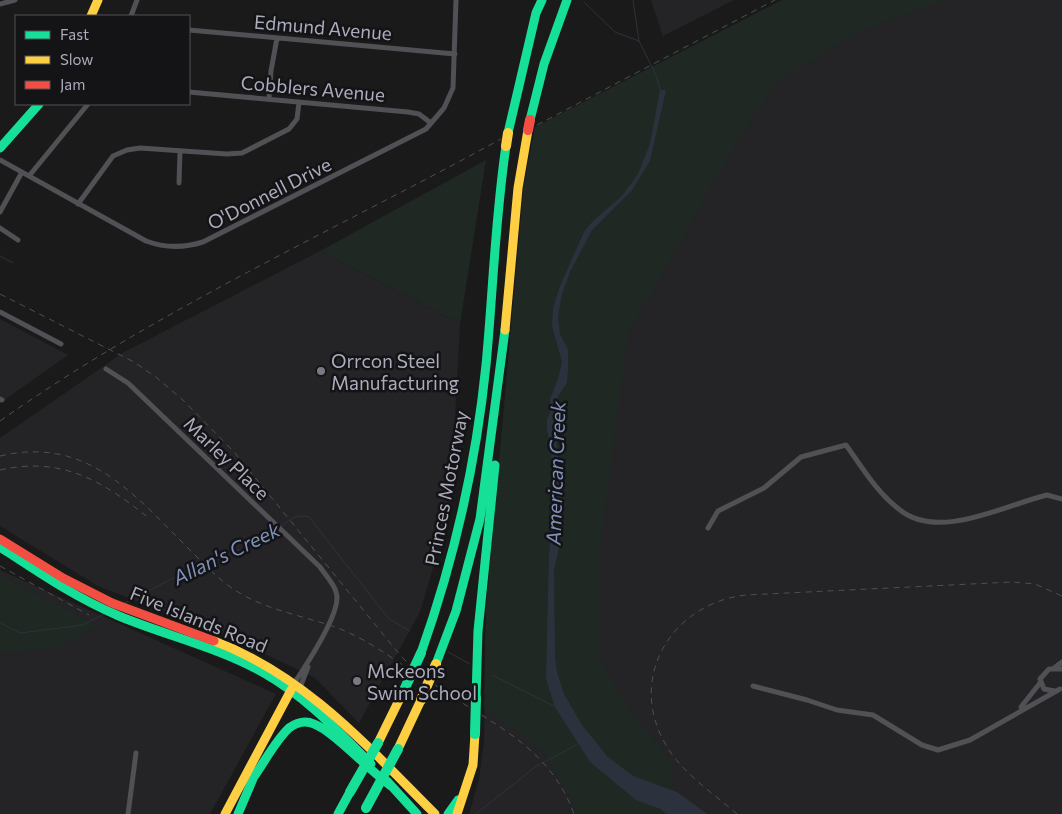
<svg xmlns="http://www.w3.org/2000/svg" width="1062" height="814" viewBox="0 0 1062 814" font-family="Commissioner,sans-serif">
<rect width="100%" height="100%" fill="#1a1a1a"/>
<path fill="#242427" d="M651,0h83l-71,36z
M784,0h278v814h-593l10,-35 5,-38 2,-133 38,-425z
M320,251l140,73 -10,187 -30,101 -61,111 -45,-46 -84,-39 -132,-52 -98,-60v-88l124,-86z
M0,319l68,36 -68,48z
M0,570l276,124 -66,120h-210z"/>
<path fill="#1f2823" d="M782,0h166l-89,31 -83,52 -36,53 -112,198 -27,205 -1,122 32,53 41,50 -3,50h-94l-6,-16 -25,-45 -61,-45 2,-100 38,-425 11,-56z
M486,160l-26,164 -140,-73z
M0,575l98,51 -42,23 -56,4z"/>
<path fill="#2c323d" d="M660,90h6l-16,71 -18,29 -40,40 -22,42 -8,22 -4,22 2,18 8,16v19l-1,14 -9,13 -3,36 5,37 2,35 -5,32 2,12 -5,22 1,86 2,16 7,22 18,31 26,32 25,19 44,16 30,22h-41l-5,-5 -25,-9 -46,-38 -35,-55 -9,-28 3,-125 6,-63 -1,-17 -3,-10 1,-16 -5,-18v-10l3,-7v-14l8,-20 4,-17 -10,-36 1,-18 7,-22 24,-54 9,-11 29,-25 16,-22 12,-30z"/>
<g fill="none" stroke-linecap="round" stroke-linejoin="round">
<path stroke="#2c323d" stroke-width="1" d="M633,0l6,41
M584,2l31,30 24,9 17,34 5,17
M0,256l13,7
M282,526c10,-8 15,-12 27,-9l80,102 21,12
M125,603l60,-31 79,-32 15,-12
M0,623l20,10 63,-8 21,-11
M448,652l22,12
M492,675l64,32
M476,814l59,-47 43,-23"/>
<path stroke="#505055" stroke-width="5" d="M0,4l15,-4
M131,16l6,-16
M189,30l266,24
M189,92l219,20 11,2 12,9
M269,99l2,-28 6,-33
M0,160l146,81c19,7 38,7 57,1l223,-113 18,-21 9,-20 3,-88
M29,176l59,-72
M179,183l1,-32
M78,204l35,-48 14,-6 13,-2 87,6 15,-1 47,-24 8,-10 2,-17
M0,212l22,-40
M0,228l18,12
M0,312l61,32
M106,369l22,14 192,184c6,9 17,20 17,31 0,21 -30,66 -42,84
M0,399l2,1
M708,528l10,-17 46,-23 37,-31 45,-12c16,22 31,48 54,65 39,31 105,-5 147,-15l15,4
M1054,668l8,-6
M301,685l7,-18
M753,686l54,14 30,10 36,5 49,30 16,5 32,-10 90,-51
M1055,691l-11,-2 -4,-10 9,-10h13
M1021,707l19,-24
M128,814l8,-61"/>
<path stroke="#16e098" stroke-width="9" d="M530,120l14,-56 23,-64
M508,133l28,-120 6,-13
M0,148l39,-44
M0,547c38,25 76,51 119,69 48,20 99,31 145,57 41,23 74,58 107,91
M421,653c33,-93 55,-189 65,-288 7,-73 9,-146 20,-219
M436,664l20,-53 24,-92 25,-189
M476,698l2,-67 17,-166
M253,778c11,-15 22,-37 36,-50 7,-5 16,-8 25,-4 18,6 57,48 77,62
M387,781l30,33
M238,814l17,-40
M338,814l12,-22
M448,814l10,-14"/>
<path stroke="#ffcf43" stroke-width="9" d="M91,16l7,-16
M505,330l13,-142 10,-58
M214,641c91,34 154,106 221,173
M378,743l27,-55
M398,749l23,-49
M225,814l66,-124
M457,814l16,-49 2,-31"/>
<path stroke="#f24e42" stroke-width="9" d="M0,539l63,39 49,25 102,38"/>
<path stroke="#4f4f53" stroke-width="1" stroke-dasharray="6 5" stroke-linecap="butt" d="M537,125l238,-125
M0,294l134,68 23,16 27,23 51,52 165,202c57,60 143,73 174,159
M0,421c157,-111 333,-190 501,-282
M0,456c89,-21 136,41 193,97 16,16 31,32 52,43 28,15 61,21 90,31 25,9 47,24 69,39
M0,470c62,-14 103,11 150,49
M0,566l89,49
M737,814c-24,-21 -55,-41 -71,-69 -40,-67 6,-142 80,-150l266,-13 23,2 27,12"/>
<path stroke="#16e098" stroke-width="10" d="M405,688l16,-35
M475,734l1,-36
M350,792l28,-49
M366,808l32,-59"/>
<path stroke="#ffcf43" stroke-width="10" d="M506,146l2,-13
M421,700l15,-36"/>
<path stroke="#f24e42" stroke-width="10" d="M528,130l2,-10"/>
</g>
<g fill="#787983" stroke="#141417" stroke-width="2">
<circle cx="321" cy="371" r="5"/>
<circle cx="357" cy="681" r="5"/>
</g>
<g text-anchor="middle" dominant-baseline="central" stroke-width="5" stroke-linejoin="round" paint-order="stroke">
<g font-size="19" fill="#abacbc" stroke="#141417">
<text transform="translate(323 27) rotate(5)">Edmund Avenue</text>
<text transform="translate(313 88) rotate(5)">Cobblers Avenue</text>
<text transform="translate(269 193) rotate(-27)">O'Donnell Drive</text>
<text transform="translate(227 458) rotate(44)">Marley Place</text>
<text transform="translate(446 488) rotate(-79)">Princes Motorway</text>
<text transform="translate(199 619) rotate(22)">Five Islands Road</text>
</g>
<g font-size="19" fill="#abacbc" stroke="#141417" text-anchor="start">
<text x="331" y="360">Orrcon Steel<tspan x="331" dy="22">Manufacturing</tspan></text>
<text x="367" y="670">Mckeons<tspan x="367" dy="22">Swim School</tspan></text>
</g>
<g font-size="20" font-style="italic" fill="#8091b9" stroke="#141417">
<text transform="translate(555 473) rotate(-88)">American Creek</text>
<text transform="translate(226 553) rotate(-26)">Allan's Creek</text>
</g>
</g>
<rect x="15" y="15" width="175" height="90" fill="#141417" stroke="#505159"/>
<rect x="25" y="31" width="25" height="8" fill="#16e098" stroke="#505159"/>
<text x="60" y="40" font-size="15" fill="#abacbc">Fast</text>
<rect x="25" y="56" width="25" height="8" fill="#ffcf43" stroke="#505159"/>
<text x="60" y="65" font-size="15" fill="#abacbc">Slow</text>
<rect x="25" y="81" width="25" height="8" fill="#f24e42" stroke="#505159"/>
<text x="60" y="90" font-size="15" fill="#abacbc">Jam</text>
</svg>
